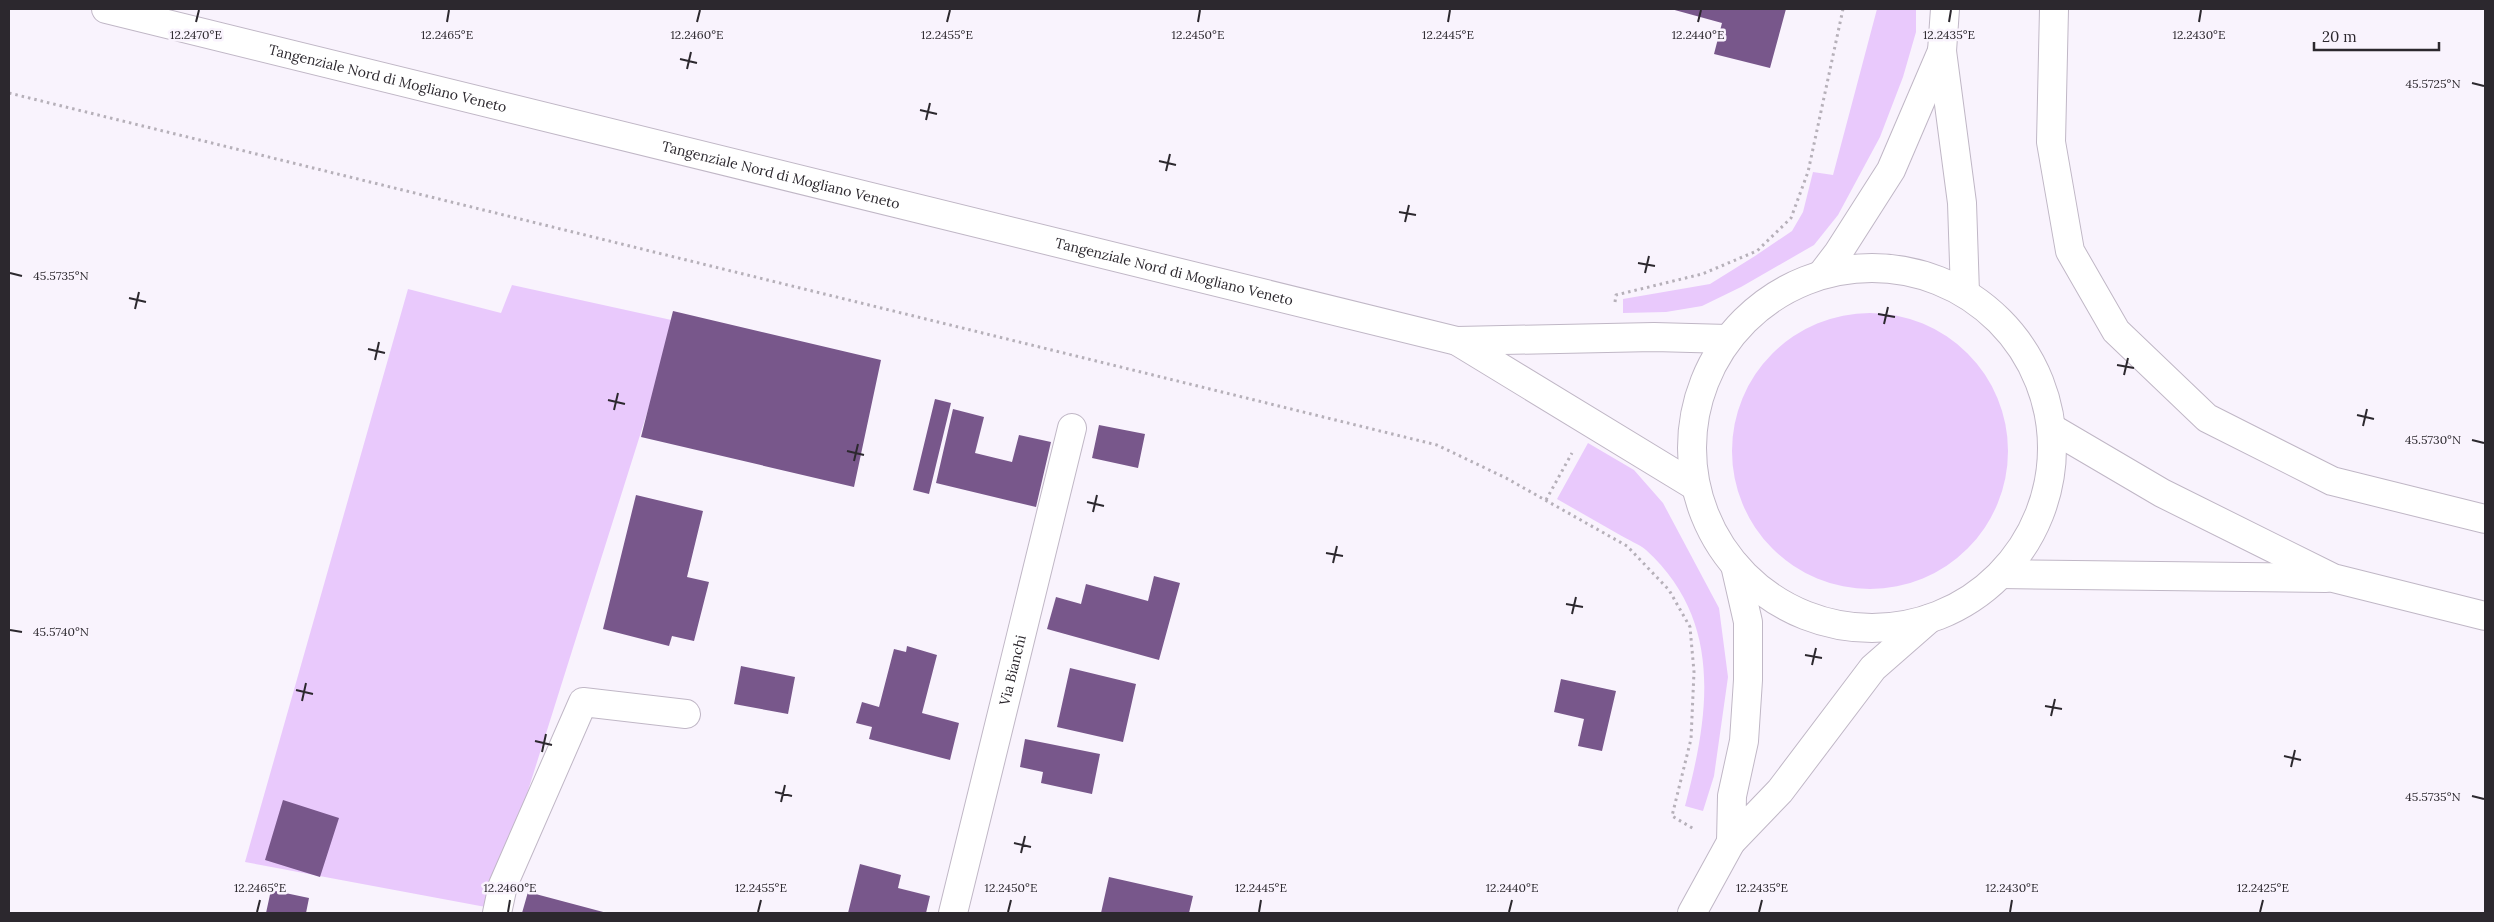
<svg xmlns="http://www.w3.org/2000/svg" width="2494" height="922" viewBox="0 0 2494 922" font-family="Lora,serif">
<rect width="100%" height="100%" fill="#f9f3fd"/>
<path fill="#e9c9fc" d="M1877,9h39v23l-13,45 -23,60 -42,78 -24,30 -73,42 -39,19 -36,6 -43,1v-14l87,-15 45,-28 37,-25 11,-19 10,-40 20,3z
M512,285l164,36 -185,587 -246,-46 163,-573 93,24z
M1732 451a138 138 0 1 1 276 0a138 138 0 1 1-276 0Z
M1588,443l46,27 29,33 56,105 9,69 -14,99 -11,35 -18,-5c24,-91 39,-185 -39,-256 -7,-6 -18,-10 -26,-15 -21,-12 -42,-24 -63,-36z"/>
<path fill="#78578b" d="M1671,9h115l-16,59 -56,-14 8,-31z
M673,311l208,49 -27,127 -213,-50z
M935,399l16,4 -22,91 -16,-4z
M953,409l31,8 -9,36 37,9 7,-27 32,7 -15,65 -100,-24z
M1099,425l46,9 -7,34 -46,-10z
M636,495l67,16 -16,66 22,5 -15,59 -22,-5 -3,10 -66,-17z
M1154,576l26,7 -21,77 -112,-31 9,-32 25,7 5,-20 62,17z
M907,646l30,9 -15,58 37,10 -9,37 -81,-21 3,-12 -16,-4 6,-21 17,5 15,-58 12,3z
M741,666l54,11 -7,37 -54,-10z
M1070,668l66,16 -13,58 -66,-15z
M1561,679l55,12 -14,60 -24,-5 6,-27 -30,-7z
M1025,739l75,15 -8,40 -51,-11 2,-11 -23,-5z
M283,800l56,18 -19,59 -55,-17z
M860,864l41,11 -3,13 32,8 -4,17h-78z
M1109,877l84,19 -4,17h-88z
M271,890l38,8 -3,15h-40z
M528,892l79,21h-85z"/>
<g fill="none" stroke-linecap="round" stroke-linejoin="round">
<defs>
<g id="minor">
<path d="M1945,9l-3,42 20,152 3,90"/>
<path d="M2054,9l-3,133 19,109 46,80 91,87 125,63 153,38"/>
<path d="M1822,274l16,-21 53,-83 51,-119"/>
<path d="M1735,565l13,57v58l-4,61 -12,55 -1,46 49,-51 93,-123 56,-49"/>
<path d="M497,913l6,-28 80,-183 103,12"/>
<path id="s1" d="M953,913l119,-485"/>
<path d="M1692,913l39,-71"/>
</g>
<g id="major">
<path id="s2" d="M106,9l1351,332 197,-4 74,2"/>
<circle cx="1872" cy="448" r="180"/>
<path d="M1457,341l238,145"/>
<path d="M2053,429l109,64 171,85 152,38"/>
<path d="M2001,574l325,4"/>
</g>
</defs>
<use href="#minor" stroke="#c0b7c6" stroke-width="30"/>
<use href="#major" stroke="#c0b7c6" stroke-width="30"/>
<path stroke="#b6b0b9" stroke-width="3" stroke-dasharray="2.5 4" stroke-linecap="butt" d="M9,93l1428,352 69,33 121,68 42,44 21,37 4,45 -3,67 -19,77 22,13
M1615,302l1,-7 86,-21 55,-23 34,-33 17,-46 35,-163
M1546,500l26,-47"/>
<use href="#minor" stroke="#fff" stroke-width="28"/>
<use href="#major" stroke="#fff" stroke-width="28"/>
</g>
<path fill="none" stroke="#2c282e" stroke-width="2" d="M196,22l3,-12M447,22l2,-12M697,22l3,-12M947,22l3,-12M1198,22l2,-12M1448,22l2,-12M1698,22l3,-12M1949,22l2,-12M2199,22l2,-12M680,59l17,4M687,69l4,-17M2472,83l12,3M920,110l17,4M926,120l4,-17M1159,161l17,4M1166,171l4,-17M1399,212l17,3M1405,222l4,-17M1638,263l17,3M10,273l12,3M1645,273l4,-17M129,298l17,4M135,309l4,-17M1878,314l17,3M1884,324l4,-17M368,349l17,4M375,360l4,-18M2117,365l17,3M2124,375l4,-17M608,400l17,4M614,410l4,-17M2357,415l17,4M2363,426l4,-17M2472,440l12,3M847,451l17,4M854,461l4,-17M1087,502l17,4M1093,512l4,-17M1326,553l17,3M1333,563l4,-17M1566,604l17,3M1572,614l4,-17M10,630l12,2M1805,655l17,3M1812,665l4,-17M296,690l17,4M302,701l4,-18M2045,706l17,3M2051,716l4,-17M535,741l17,4M542,752l4,-18M2284,756l17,4M2291,767l4,-17M775,792l17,4M2472,796l12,3M781,802l4,-17M1014,843l17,4M1021,853l4,-17M257,912l3,-12M508,912l2,-12M758,912l3,-12M1008,912l3,-12M1259,912l2,-12M1509,912l3,-12M1759,912l3,-12M2010,912l2,-12M2260,912l3,-12"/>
<g text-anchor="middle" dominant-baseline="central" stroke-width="5" stroke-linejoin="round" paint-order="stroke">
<g font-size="14" fill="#2c282e" stroke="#f9f3fd">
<text stroke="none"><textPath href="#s2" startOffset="290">Tangenziale Nord di Mogliano Veneto</textPath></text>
<text stroke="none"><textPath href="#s2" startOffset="695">Tangenziale Nord di Mogliano Veneto</textPath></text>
<text stroke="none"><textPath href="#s2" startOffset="1100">Tangenziale Nord di Mogliano Veneto</textPath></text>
<text stroke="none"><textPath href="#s1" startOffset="250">Via Bianchi</textPath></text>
</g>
</g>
<g font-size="12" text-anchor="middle" fill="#2c282e" stroke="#f9f3fd" stroke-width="5" stroke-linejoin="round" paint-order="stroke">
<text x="196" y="39">12.2470°E</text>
<text x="447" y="39">12.2465°E</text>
<text x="697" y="39">12.2460°E</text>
<text x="947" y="39">12.2455°E</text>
<text x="1198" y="39">12.2450°E</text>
<text x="1448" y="39">12.2445°E</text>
<text x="1698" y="39">12.2440°E</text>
<text x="1949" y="39">12.2435°E</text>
<text x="2199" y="39">12.2430°E</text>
<text x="2433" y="88">45.5725°N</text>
<text x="61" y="280">45.5735°N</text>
<text x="2433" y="444">45.5730°N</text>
<text x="61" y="636">45.5740°N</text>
<text x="2433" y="801">45.5735°N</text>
<text x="260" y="892">12.2465°E</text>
<text x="510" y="892">12.2460°E</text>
<text x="761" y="892">12.2455°E</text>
<text x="1011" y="892">12.2450°E</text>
<text x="1261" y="892">12.2445°E</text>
<text x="1512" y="892">12.2440°E</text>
<text x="1762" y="892">12.2435°E</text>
<text x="2012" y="892">12.2430°E</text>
<text x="2263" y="892">12.2425°E</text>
</g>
<rect width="2494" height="922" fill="none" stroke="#2c282e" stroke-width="20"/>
<path d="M2314 42v8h125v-8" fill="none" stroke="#2c282e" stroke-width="2.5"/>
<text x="2322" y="42" font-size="15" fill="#2c282e" stroke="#f9f3fd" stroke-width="4" paint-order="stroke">20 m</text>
</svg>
